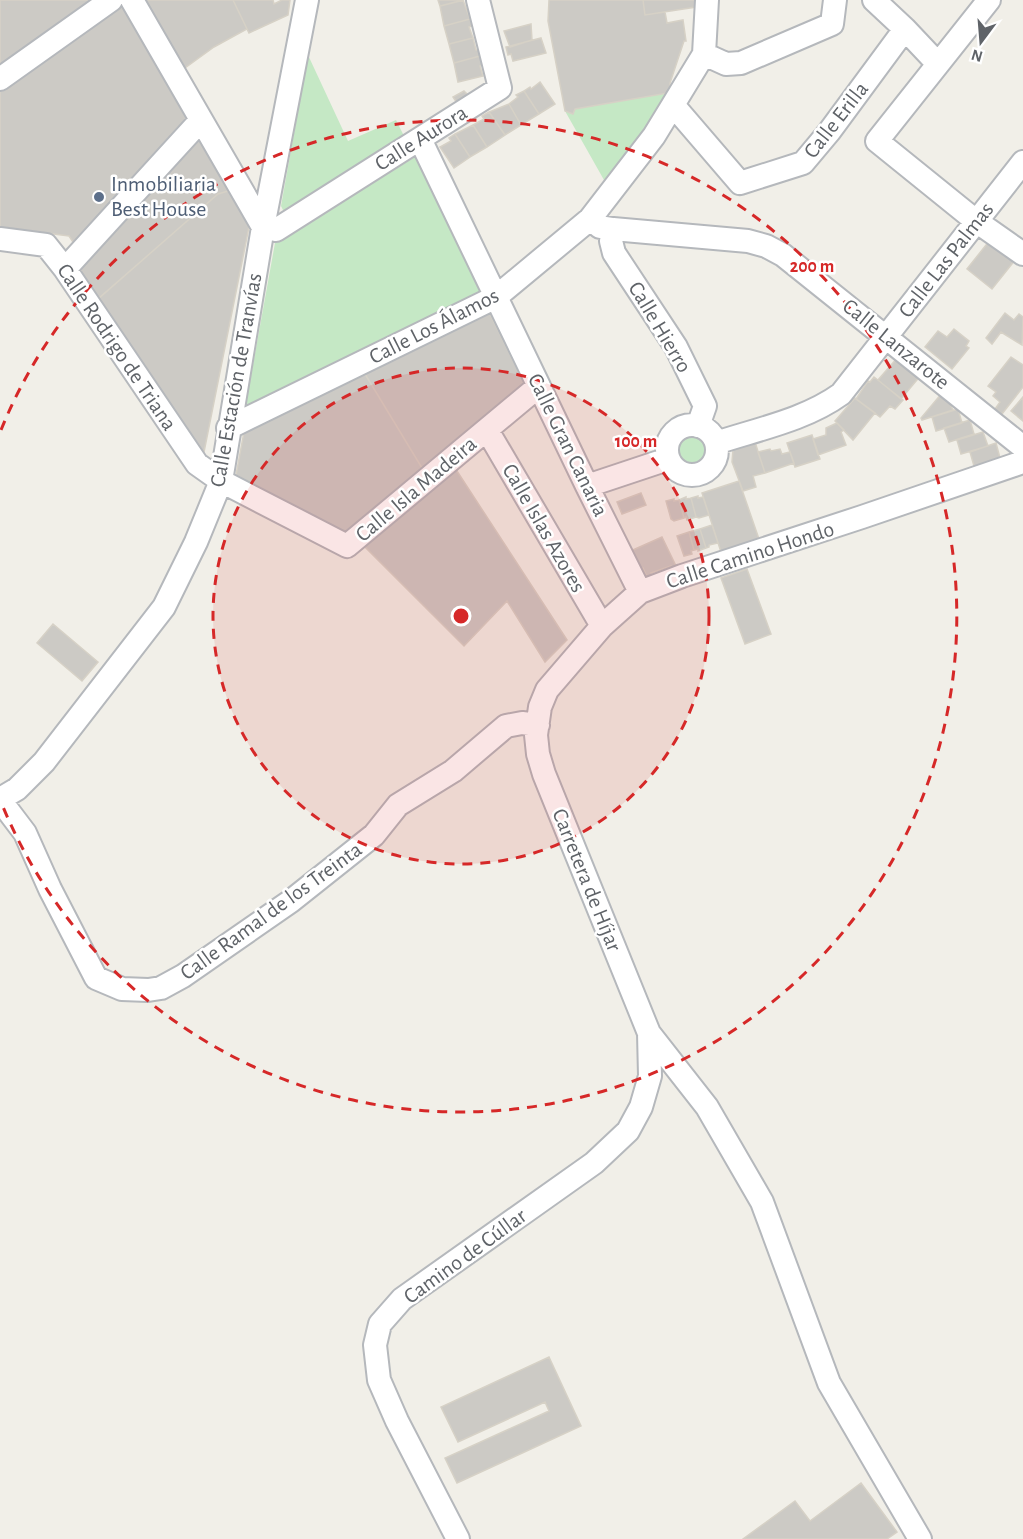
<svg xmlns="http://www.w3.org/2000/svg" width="1023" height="1539" viewBox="0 0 1023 1539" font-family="'Alegreya Sans',sans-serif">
<rect width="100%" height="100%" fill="#f1efe8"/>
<path fill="#c5e8c5" d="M308,55l40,86 48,-21 9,18 -120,76 -4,-8z
M674,92l-43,65 -27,23 -39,-69 8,3 2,-5z
M415,157l68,135 -238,117 30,-166z
M678 451a14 14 0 1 1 28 0a14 14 0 1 1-28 0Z"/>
<path fill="#cccac5" stroke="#d6d1c6" stroke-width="1.5" d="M0,0h99l-99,69z
M145,0h88l14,29 -33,18 -29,21z
M233,0h40l1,4 8,-4h8l-2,15 -39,18z
M438,0h26l-24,6z
M463,0l7,19 -26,7 -4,-20z
M549,0h94l2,15 20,-3 2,11 16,-3 3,21h-2l-14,42v7l4,2 -99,17 -2,5 -8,-3 -17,-90z
M643,0h52l1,7 -51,8z
M124,2l67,116 -118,124 -4,-6 -69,-9v-138z
M470,19l2,7 -3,1 4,11 -24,6 -5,-18z
M531,24l1,16 -22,7 -6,-16z
M473,38l3,12h3l1,6 -26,7 -5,-19z
M541,38l5,15 -33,8 -2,-7 -3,1 -2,-8z
M480,56l3,9 -3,1 3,10 -25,6 -4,-19z
M540,82l15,22 -16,10 -15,-23 6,-4 1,2z
M464,91l4,4 -11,8 -4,-6z
M524,91l15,23 -18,11 -12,-21 9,-7 -2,-2z
M509,104l12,21 -16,10 -16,-23z
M489,112l16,23 -18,12 -14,-22 11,-6 -2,-3z
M473,125l14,22 -17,10 -15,-23z
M200,130l35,59 -17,5 -120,105 -23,-35z
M455,134l15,23 -16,11 -14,-21 11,-6 -2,-3z
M235,189l16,28 -48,240 -105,-158 120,-105z
M990,240l25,20 -23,29 -25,-20z
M489,312l36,73 -103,83 -57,-94z
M1005,313l9,7 5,-6 4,3 -1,28 -21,-13 -9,12 -6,-6z
M954,329l15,12 -3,5 3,2 -17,21 -27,-22 13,-16 9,6z
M898,357l23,18 -20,24 -23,-19z
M1011,357l12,8v22l-21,27 -7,-5 5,-7 -7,-6 3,-4 -8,-6z
M365,374l57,94 -76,65 -110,-58 8,-43z
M874,377l29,23 -8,9 -5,-3 -10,11 -24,-18 12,-18 2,1z
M942,393l14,11 -5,2 2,4 -31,10 -1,-2z
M1023,397v24l-12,-10z
M855,398l20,15 -22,27 -18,-19z
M958,409l4,14 -26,8 -4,-14z
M970,420l4,14 -25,8 -5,-14z
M837,423l7,7 -3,2 5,13 -28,10 -5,-16 13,-4v-7z
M983,432l5,14 -27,8 -4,-14z
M812,435l8,24 -25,8 -8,-24z
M754,439l11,34 -12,3 3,11 -13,4 -11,-29 1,-12z
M996,443l4,15 -26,8 -4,-14z
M770,449l1,2 9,-2 2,5 8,-2 4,11 -29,10 -7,-21z
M455,468l112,172 -22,22 -38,-61 -43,45 -102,-102z
M739,481l20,58 -38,13 -19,-59z
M641,493l5,12 -24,9 -5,-12z
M698,496v2l5,-1 6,18 -10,3 -3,-1 -5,-19z
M686,497v2l5,-1 5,19 -9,3 -1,-3 -2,1 -5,-18z
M674,499v2l5,-1 5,18 -10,3 -3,-2 -5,-18z
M712,525l6,18 -9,2v2l-3,1 -6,-19z
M700,529l6,19 -8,3v-2l-4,1 -5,-18z
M689,532l5,18 -3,1 1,3 -8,2 -7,-20z
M662,537l14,29 -4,2 -1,-2 -20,7 1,2 -5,2 -4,-9 -2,1 -8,-19z
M747,569l24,65 -26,10 -24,-66z
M53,624l45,38 -16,19 -45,-38z
M549,1357l32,69 -124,57 -12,-25 104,-47 -4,-9 -87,40 -17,-35z
M861,1483l36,49 -10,7h-144l52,-38 15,20z"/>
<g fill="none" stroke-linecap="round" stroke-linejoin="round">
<defs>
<path id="minor" d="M132,0l131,227 13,3 224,-142 -22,-88
M989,0l-112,141 99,80 47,33
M905,29l33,35
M704,54l22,10 15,-1 91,-39 3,-24
M0,79l111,-79
M673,105l67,78 63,-20 26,-31 76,-103 -31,-29
M420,139l167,347 53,106
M590,219l10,8 13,2 135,12 18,5 17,9 240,192
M613,229l-2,12 3,12 62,94 29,59 -7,20
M0,239l46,6 19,24 132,195 24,17 126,65 192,-160
M65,269l136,-149
M667 450a25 25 0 1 1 50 0a25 25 0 1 1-50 0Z
M228,428l268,-131 94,-78 64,-83 50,-82 3,-54
M487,430l115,196
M716,443c42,-14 89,-23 125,-49l182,-232
M587,486l81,-27
M0,799l17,-10 27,-27 120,-155 32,-65 25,-61 42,-254 44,-227
M0,800l25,33 25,56 46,89 26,11 26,1 13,-2 22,-12 108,-75 83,-66 24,-30 55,-34 53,-45 16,-3 16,2
M458,1539l-61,-118 -18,-41 -4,-35 5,-21 22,-25 192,-136 34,-32 13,-24 9,-31 -1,-43
M920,1539l-91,-156 -67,-181 -55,-95 -58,-74 -105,-259 -6,-20 -2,-19 4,-28 7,-17 55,-64 38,-34 42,-16 180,-59 161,-55"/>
</defs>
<use href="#minor" stroke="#b5b8bc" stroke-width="26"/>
<use href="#minor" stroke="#fff" stroke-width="22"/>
</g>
<circle cx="461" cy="616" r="248" fill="#d62828" fill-opacity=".12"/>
<g fill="none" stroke="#d62828" stroke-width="3" stroke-dasharray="10 8">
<circle cx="461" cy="616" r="248"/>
<path d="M1 430A496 496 0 1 1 1 802"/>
</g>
<circle fill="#5c6f8a" stroke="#fff" stroke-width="2" cx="99" cy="197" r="6"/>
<g text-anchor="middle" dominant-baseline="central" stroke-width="5" stroke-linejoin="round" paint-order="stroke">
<g font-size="22" fill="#5f6368" stroke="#fff">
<text transform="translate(836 120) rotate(-52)">Calle Erilla</text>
<text transform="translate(421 138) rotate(-32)">Calle Aurora</text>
<text transform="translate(946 260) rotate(-52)">Calle Las Palmas</text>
<text transform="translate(434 326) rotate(-27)">Calle Los Álamos</text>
<text transform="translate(660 327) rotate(59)">Calle Hierro</text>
<text transform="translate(896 344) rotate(39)">Calle Lanzarote</text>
<text transform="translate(117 347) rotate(56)">Calle Rodrigo de Triana</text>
<text transform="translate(236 380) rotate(-80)">Calle Estación de Tranvías</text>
<text transform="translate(568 445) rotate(64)">Calle Gran Canaria</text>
<text transform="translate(416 489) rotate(-40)">Calle Isla Madeira</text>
<text transform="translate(544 528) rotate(60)">Calle Islas Azores</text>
<text transform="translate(750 555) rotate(-18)">Calle Camino Hondo</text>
<text transform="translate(587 880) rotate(68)">Carretera de Híjar</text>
<text transform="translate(271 911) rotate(-36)">Calle Ramal de los Treinta</text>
<text transform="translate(465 1256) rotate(-36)">Camino de Cúllar</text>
</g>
<g font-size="22" fill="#4e5e75" stroke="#fff" text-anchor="start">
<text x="111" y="184">Inmobiliaria<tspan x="111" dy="25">Best House</tspan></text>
</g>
</g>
<circle cx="461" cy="616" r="9" fill="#d62828" stroke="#fff" stroke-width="3"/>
<g font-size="18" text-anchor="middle" font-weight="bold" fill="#d62828" stroke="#fff" stroke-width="5" stroke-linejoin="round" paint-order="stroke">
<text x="812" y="272">200 m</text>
<text x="636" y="447">100 m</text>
</g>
<g transform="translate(981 42) rotate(196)" stroke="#ffffff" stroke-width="4.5" paint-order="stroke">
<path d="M0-4.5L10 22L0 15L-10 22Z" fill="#5f6368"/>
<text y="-9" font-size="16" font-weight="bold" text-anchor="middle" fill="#5f6368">N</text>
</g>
</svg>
